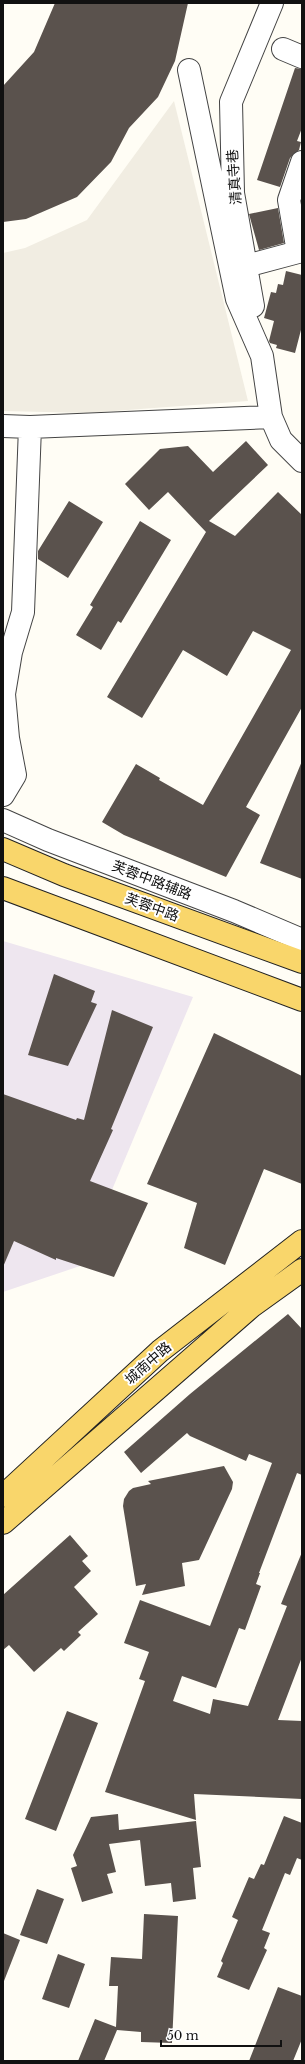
<svg xmlns="http://www.w3.org/2000/svg" width="305" height="2064" viewBox="0 0 305 2064" font-family="'Libre Baskerville','Noto Sans SC',serif">
<rect width="100%" height="100%" fill="#fffdf5"/>
<path fill="#eee6ef" d="M3,941l190,56 -113,269 -77,26z"/>
<path fill="#f1ede2" d="M174,101l74,300 -161,12 -84,-2v-158l22,-5 62,-28z"/>
<path fill="#5a524d" d="M55,3h133l-13,58 -17,36 -29,31 -18,34 -34,35 -51,22 -23,3v-136l31,-34z
M295,68l7,1v59l-5,13 4,1 -2,8 -9,8 -10,29 -23,-7z
M278,208l6,35 -25,7 -10,-36z
M286,271l16,4v51l-7,27 -19,-5 1,-3 -7,-2 -1,-2 5,-20 -10,-3 7,-26 5,1 2,-9 5,1z
M246,441l22,24 -59,56 26,15 43,-44 24,23v192l-56,100 14,8 -34,62 -102,-42 -22,-13 34,-58 24,14 -1,2 44,25 88,-155 -38,-19 -26,45 -44,-26 -41,68 -35,-21 99,-165 -38,-40 -19,18 -24,-26 35,-35 28,-3 25,26z
M69,501l34,21 -35,56 -30,-19v-8z
M140,521l31,19 -50,83 -3,-2 -17,29 -25,-15 17,-28 -3,-2z
M302,761v118l-42,-16z
M54,974l41,17 -4,11 6,2 -29,62 -40,-11z
M112,1010l41,17 -42,102 2,1 -23,51 58,22 -34,74 -58,-19v2l-42,-19 -11,26v-173l73,26 1,-2 7,2z
M214,1033l88,43v108l-38,-15 -39,96 -41,-17 13,-45 -50,-19z
M288,1314l14,15v146l-5,-2 -38,100h1l-4,11 5,2 -16,44 -6,-2 -23,60 -34,-12 -9,25 37,13 3,-15 35,7 39,-100 -6,-2 21,-52v105l-24,63 24,1v78l-108,-5 2,26 -91,-28 40,-111 -6,-2 10,-27 -25,-9 16,-43 70,26 62,-163 -23,-9 -3,7 -56,-25 -3,-3 -46,40 -17,-21 66,-58z
M224,1466l9,16 -1,7 -33,71 -17,3 3,23 -43,9 4,-11 -10,2 -13,-80 1,-7 5,-8 4,-3 18,-4 -3,-3z
M70,1535l18,21 -6,5 9,10 -17,16 24,27 -20,18 3,3 -17,16 -3,-3 -27,24 -25,-27 -6,5v-55z
M67,1711l31,12 -42,108 -31,-12z
M118,1814l1,16 77,-9 5,46 -8,1 3,31 -23,3 -2,-19 -26,3 -5,-46 -31,4 7,28 -9,2 6,19 -31,9 -11,-34 6,-2 -4,-11 18,-38z
M284,1816l18,7v37l-5,-2 -7,17 -5,-2 -23,57 8,3 -6,15 3,2 -18,40 -32,-13 6,-14 -2,-2 17,-41 -6,-3 17,-40 5,2 7,-15 3,1z
M37,1889l27,10 -17,45 -27,-9z
M144,1914l34,2 -6,127 -31,-1v-10l-24,-2 -13,31h-26l17,-42 21,8 2,-41h-9l2,-29 31,2z
M3,1933l17,7 -16,41h-1z
M58,1954l27,10 -16,44 -27,-9z
M278,1987l24,9v43l-9,22h-44z"/>
<g fill="none" stroke-linecap="round" stroke-linejoin="round">
<defs>
<path id="minor" d="M283,49l19,8
M189,70l48,229 25,57 9,61 10,23 21,21
M298,252l-9,-52 13,-38
M246,266l56,-15
M253,306l-20,-113 -2,-91 41,-99
M3,426l27,1
M3,795l12,-20 -7,-37 -4,-44 7,-42 12,-40 7,-185 241,-10
M3,820l45,20 186,71 68,29"/>
<path id="major" d="M3,849l61,26 238,87
M3,888l299,112
M3,1496l157,-145 142,-110
M3,1523l249,-217 50,-36"/>
</defs>
<use href="#minor" stroke="#444" stroke-width="24"/>
<use href="#major" stroke="#222" stroke-width="24"/>
<use href="#minor" stroke="#fff" stroke-width="22"/>
<use href="#major" stroke="#f9d66b" stroke-width="22"/>
</g>
<g text-anchor="middle" dominant-baseline="central" stroke-width="4" stroke-linejoin="round" paint-order="stroke">
<g font-size="14" fill="#111" stroke="#fff">
<text transform="translate(234 177) rotate(-94)">清真寺巷</text>
<text transform="translate(152 880) rotate(21)">芙蓉中路辅路</text>
<text transform="translate(152 907) rotate(20)">芙蓉中路</text>
<text transform="translate(148 1363) rotate(-41)">城南中路</text>
</g>
</g>
<rect width="305" height="2064" fill="none" stroke="#111111" stroke-width="8"/>
<path d="M161 2040v6h120v-6" fill="none" stroke="#111111" stroke-width="2"/>
<text x="167" y="2040" font-size="12" fill="#111111" stroke="#ffffff" stroke-width="3" paint-order="stroke">50 m</text>
</svg>
